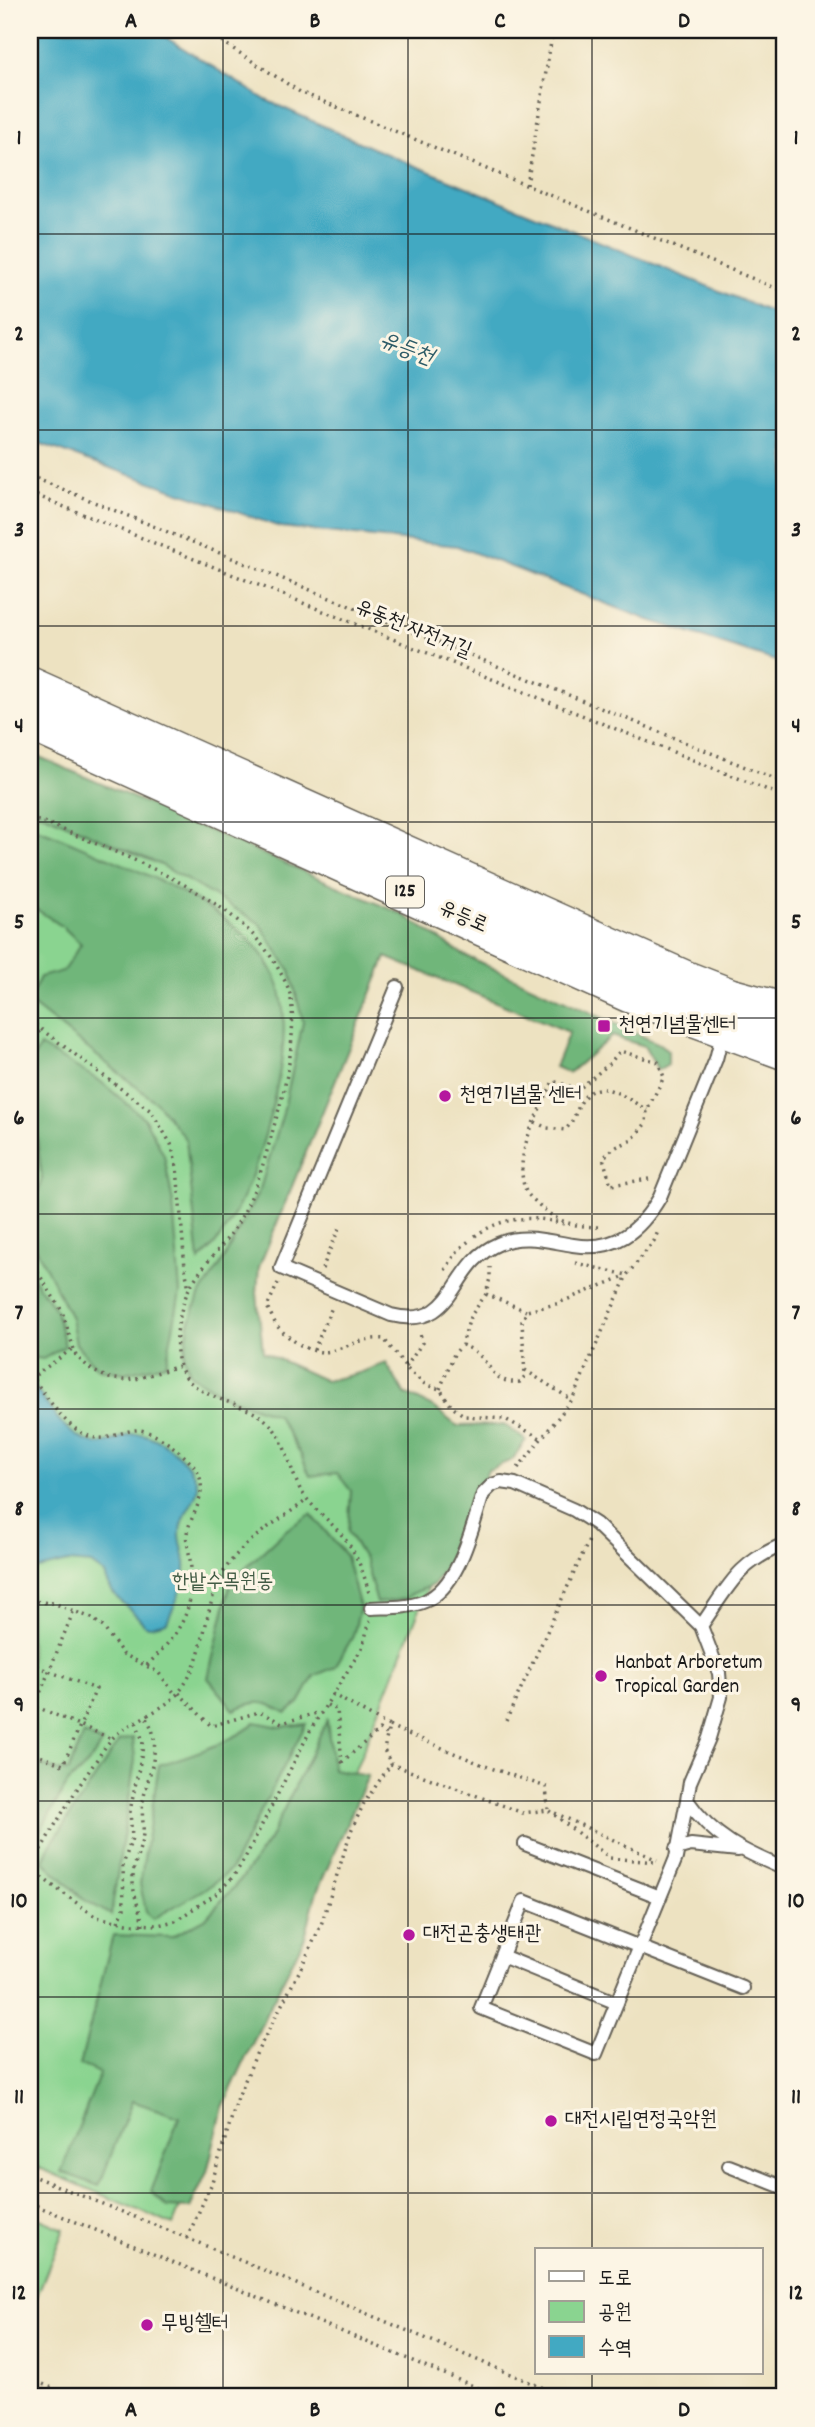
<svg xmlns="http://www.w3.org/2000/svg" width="815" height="2427" viewBox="0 0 815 2427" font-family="Dekko,'Poor Story',sans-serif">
<rect width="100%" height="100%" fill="#fcf5e5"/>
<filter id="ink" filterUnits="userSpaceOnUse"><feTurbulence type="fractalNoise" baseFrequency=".0143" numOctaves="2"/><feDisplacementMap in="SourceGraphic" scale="14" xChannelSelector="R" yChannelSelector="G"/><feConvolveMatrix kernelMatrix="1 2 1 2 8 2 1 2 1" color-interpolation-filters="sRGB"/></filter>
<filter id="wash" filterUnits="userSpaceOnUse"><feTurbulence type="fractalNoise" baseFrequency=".00686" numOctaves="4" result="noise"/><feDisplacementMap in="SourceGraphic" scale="28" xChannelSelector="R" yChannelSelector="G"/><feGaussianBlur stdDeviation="1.57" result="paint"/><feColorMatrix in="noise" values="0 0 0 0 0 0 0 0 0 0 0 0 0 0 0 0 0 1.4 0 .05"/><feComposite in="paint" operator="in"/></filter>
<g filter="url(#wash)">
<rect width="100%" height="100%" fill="#ede2c1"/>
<path fill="#8ad490" stroke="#537856" stroke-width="2" d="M30,763l364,156 -181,451 259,108 -299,747 -143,-61z
M30,2215l34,14 -34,84z"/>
<path fill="#6fb67a" stroke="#46694b" stroke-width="2" d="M30,753l372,161 62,41 198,90 6,6v13l-10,6 -14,-24 -32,-10 -43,37 -14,-6 14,-35 -183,-75 -127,310 -2,26 6,59 63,29 33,-8 27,-10 18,30 29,14 24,19 47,-1 22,15 -14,20 -24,10 -34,84 -21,31 -20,8 -8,6 -28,4 -12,-43 -17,-28 3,-41 -14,-18 -27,3 -9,-21 -24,-40 -49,-17 -37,-23 -7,-17 5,-34 10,-28 22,-32 39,-75 23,-76 20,-91 -13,-51 -31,-48 -98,-58 -117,-51 -14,-2z
M30,827c25,7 49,19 74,29 58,25 163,68 177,139 8,42 -2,85 -12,125 -12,47 -33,108 -70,141l-13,-121 -29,-37 -127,-100v-5l10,-21 23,-6 18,-27 -18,-17 -27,-18 -6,5z
M40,1046l60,35 45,38 19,36 9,48 7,90 -14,71 -41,9 -27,-4 -22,-25 -5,-26 -41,-82v-13l12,-45 -7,-53 -5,-13v-47z
M30,1273l26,38 9,35 -22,13 -13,-2z
M311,1514l35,42 14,52 -7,28 -18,31 -21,9 -15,27 -13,10c-22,-13 -30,-13 -52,-3l-26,-32 23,-97 55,-51z
M327,1720l6,49 35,7 -52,118 -11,43 -38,75 -44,95 -16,65 -17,36 -23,-1 -16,-15 28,-75 -47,-16 -33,85 -38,-14 39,-99 -20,-8 33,-130 58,2 34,-18 37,-41 27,-38z
M255,1722l25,5 26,-3 -75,145 -18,15 -60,35 -7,-7 -6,-28 19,-119c24,-8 81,-25 96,-43z
M84,1734l18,9 -14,21 -20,19 -38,65v-86l30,9h8z
M133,1738l2,22 -24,155 -28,-16 -40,-38 5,-12 71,-108z"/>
<path fill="#42a9c2" stroke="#2f626f" stroke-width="2" d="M30,30h124l112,70 106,48 413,170v346l-139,-45 -189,-73 -177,-19 -250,-87z
M30,1382c17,20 30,47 54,58 23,10 31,-4 52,-6 21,-2 66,34 61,57 -3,12 -13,22 -16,34 -3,14 2,23 4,36 2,22 -10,42 -18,61l-16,4h-6c-16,-23 -32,-22 -40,-52l-14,-10 -23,-2 -38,9z"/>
</g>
<g filter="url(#ink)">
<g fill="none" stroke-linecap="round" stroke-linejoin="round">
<defs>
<path id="service" d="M397,987l-116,281 110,47c67,16 57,-50 107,-71 25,-11 49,-3 75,1 42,7 67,-14 87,-48l56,-138 7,-28
M371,1608c18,-1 38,0 54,-7 35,-15 47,-74 58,-107l9,-9 9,-3 14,2 59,26 22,14 105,102 18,47 2,24 -12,41 -19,44 -3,18c26,38 57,52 98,69
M701,1626c28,-40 36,-63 84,-82
M687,1800l-11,58c-27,65 -53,131 -80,196l-115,-46 43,-107 219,87
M525,1844l135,53
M676,1849l15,-4 47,5
M502,1956l115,47
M729,2166l56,22"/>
<path id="primary" d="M30,686l654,293 46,18 55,15
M30,722l600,272 155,57"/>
</defs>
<use href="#service" stroke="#656156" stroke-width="16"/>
<use href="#primary" stroke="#656156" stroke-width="40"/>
<path stroke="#656156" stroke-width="3.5" stroke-dasharray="2 5" stroke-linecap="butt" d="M204,30l96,62 485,200
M527,185l26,-155
M30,476l755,307
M30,493l755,304
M30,819l17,4c75,33 192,71 232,147 4,7 9,16 11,24 7,33 -2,83 -11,115 -13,43 -21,85 -47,123 -12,17 -36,41 -44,59 -9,20 -15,51 -9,72 10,37 60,36 85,56 22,17 24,47 36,70 10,17 26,28 39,43 16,17 24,38 30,61
M30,975l3,-8
M30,1021l121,90 20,33 6,23 8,101 4,21
M30,1044l11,-15
M535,1122l12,6 18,2c9,-9 10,-17 16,-28 17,-29 46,-3 66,8
M30,1127l3,18 -3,28
M598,1227c-25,-1 -40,-4 -59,-22 -5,-5 -12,-10 -14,-16 -12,-37 14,-76 28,-108l26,8 30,-25 11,-13 38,11 6,15 -17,33 -1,13 -14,17 -18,8 -11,10 8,27 38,-6
M475,1236c28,-20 57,-21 89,-12
M30,1260l32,51 14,45 17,15 16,7 14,2 13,-1 43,-13
M575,1263l52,12
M322,1269l18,-43
M445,1270l14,-21 10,-8
M278,1283l-11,24c4,6 6,14 11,20 12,13 34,29 53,24 18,-5 34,-14 53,-12l25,32 17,14 14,4 12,18 13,9 40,3 37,20
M486,1294l40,17
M462,1345c5,2 12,5 16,9 15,14 16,30 42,28l5,-6 -3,-55 5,-10 29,-7 69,-28
M314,1350l18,-43
M406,1367l16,-24 -2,-11
M525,1370l47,30
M30,1375c17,20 33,52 59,61 18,7 30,-5 47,-6 17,-2 57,29 63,45 10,26 -16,48 -12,67 12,59 1,84 -41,124
M30,1379l42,-30
M440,1389l14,-35 8,-9 8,-28 16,-23 4,-16v-11
M518,1468l54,-68 55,-125 27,-34 5,-12
M30,1601l23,2 39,15 11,9 20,27 35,18 18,23
M30,1664l66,25 -33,76 -33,-13
M179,1693l32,33 48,-14 23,11 38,-11
M332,1694l57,32 -5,24 7,14 132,49 25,-3 62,48 45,4 2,-2
M30,1704l82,35
M327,1705l10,5 5,52 37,-32 7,4
M30,1718l44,-108
M506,1721l84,-183
M389,1726l99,41 58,20 2,22
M555,1813l102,47
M30,1868c20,-34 39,-68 61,-100 8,-11 16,-26 26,-34 21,-17 50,-24 65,-46 25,-35 21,-79 41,-115 18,-32 56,-52 84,-73
M30,1869l66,48 36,7 26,1 17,-4 41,-27 17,-17 11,-17 67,-131 51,-81 8,-27
M118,1922l6,-13 -1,-44 9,-27 -2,-27 12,-58 1,-12 -7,-19
M143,1925c-3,-17 -11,-31 -10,-48 1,-15 8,-28 10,-43 1,-11 -2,-21 0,-33 5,-26 22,-60 2,-84
M30,2175l157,63 378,159
M30,2203l470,194
M187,2238l24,-53 27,-88 19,-45 43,-82 21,-45 30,-94 13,-28 27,-39
M30,2379l45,18"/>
<use href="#service" stroke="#fff" stroke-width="12"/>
<use href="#primary" stroke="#fff" stroke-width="37"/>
</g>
</g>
<path fill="none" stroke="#1c1c1c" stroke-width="2" stroke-opacity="0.55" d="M223,30v2367M408,30v2367M592,30v2220M30,234h755M30,430h755M30,626h755M30,822h755M30,1018h755M30,1214h755M30,1409h755M30,1605h755M30,1801h755M30,1997h755M30,2193h755M592,2373v24"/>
<g fill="#b5179e" stroke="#fcf5e5" stroke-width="2.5">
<rect x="597" y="1019" width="14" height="14" rx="3.5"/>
<circle cx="445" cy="1096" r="7"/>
<circle cx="601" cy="1676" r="7"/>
<circle cx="409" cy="1935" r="7"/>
<circle cx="551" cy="2121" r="7"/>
<circle cx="147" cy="2325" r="7"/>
</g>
<g text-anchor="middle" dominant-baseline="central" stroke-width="6" stroke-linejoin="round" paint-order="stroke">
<rect fill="#fcf5e5" stroke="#5f5d58" stroke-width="2" x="386" y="876.5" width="38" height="31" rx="5"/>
<g font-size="19" font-weight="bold" fill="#1c1c1c">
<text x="405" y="892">125</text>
</g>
<g font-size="21" fill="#1c1c1c" stroke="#fcf5e5">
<text transform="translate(413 630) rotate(22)">유동천 자전거길</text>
<text transform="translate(463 918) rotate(24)">유등로</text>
</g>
<g font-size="21" fill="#1c1c1c" stroke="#fcf5e5" text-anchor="start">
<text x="618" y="1026">천연기념물센터</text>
<text x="459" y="1096">천연기념물 센터</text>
<text x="615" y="1664">Hanbat Arboretum<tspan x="615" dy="24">Tropical Garden</tspan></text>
<text x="423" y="1935">대전곤충생태관</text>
<text x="565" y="2121">대전시립연정국악원</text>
<text x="161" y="2325">무빙쉘터</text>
</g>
<g font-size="21" fill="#425c45" stroke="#fcf5e5">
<text x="223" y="1583">한밭수목원동</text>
</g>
<g font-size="23" font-style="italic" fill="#2d5b67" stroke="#fcf5e5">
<text transform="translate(406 350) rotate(21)">유등천</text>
</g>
</g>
<rect width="815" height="2427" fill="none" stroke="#fcf5e5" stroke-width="77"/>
<rect x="535" y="2248" width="228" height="126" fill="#fcf5e5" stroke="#a29e95" stroke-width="2"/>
<rect x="549" y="2271" width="35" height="10" fill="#ffffff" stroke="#a29e95" stroke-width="2"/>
<text x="598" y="2284" font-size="21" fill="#1c1c1c">도로</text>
<rect x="549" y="2301" width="35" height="21" fill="#8ad490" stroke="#a29e95" stroke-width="2"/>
<text x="598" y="2318" font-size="21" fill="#1c1c1c">공원</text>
<rect x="549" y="2336" width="35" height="21" fill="#42a9c2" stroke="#a29e95" stroke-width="2"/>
<text x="598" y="2354" font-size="21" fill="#1c1c1c">수역</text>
<rect x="38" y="38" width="738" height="2350" fill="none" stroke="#1c1c1c" stroke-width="2.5"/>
<g font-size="23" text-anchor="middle" font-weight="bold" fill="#1c1c1c">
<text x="131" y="27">A</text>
<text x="315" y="27">B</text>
<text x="500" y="27">C</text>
<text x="684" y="27">D</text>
<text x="19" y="144">1</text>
<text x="796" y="144">1</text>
<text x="19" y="340">2</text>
<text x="796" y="340">2</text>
<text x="19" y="536">3</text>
<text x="796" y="536">3</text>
<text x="19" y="732">4</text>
<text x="796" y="732">4</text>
<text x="19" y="928">5</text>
<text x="796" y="928">5</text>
<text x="19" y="1124">6</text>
<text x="796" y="1124">6</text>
<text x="19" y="1319">7</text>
<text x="796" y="1319">7</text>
<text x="19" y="1515">8</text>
<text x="796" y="1515">8</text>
<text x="19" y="1711">9</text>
<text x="796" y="1711">9</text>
<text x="19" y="1907">10</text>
<text x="796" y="1907">10</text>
<text x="19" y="2103">11</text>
<text x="796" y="2103">11</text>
<text x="19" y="2299">12</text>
<text x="796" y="2299">12</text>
<text x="131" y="2416">A</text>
<text x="315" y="2416">B</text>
<text x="500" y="2416">C</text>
<text x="684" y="2416">D</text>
</g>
</svg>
